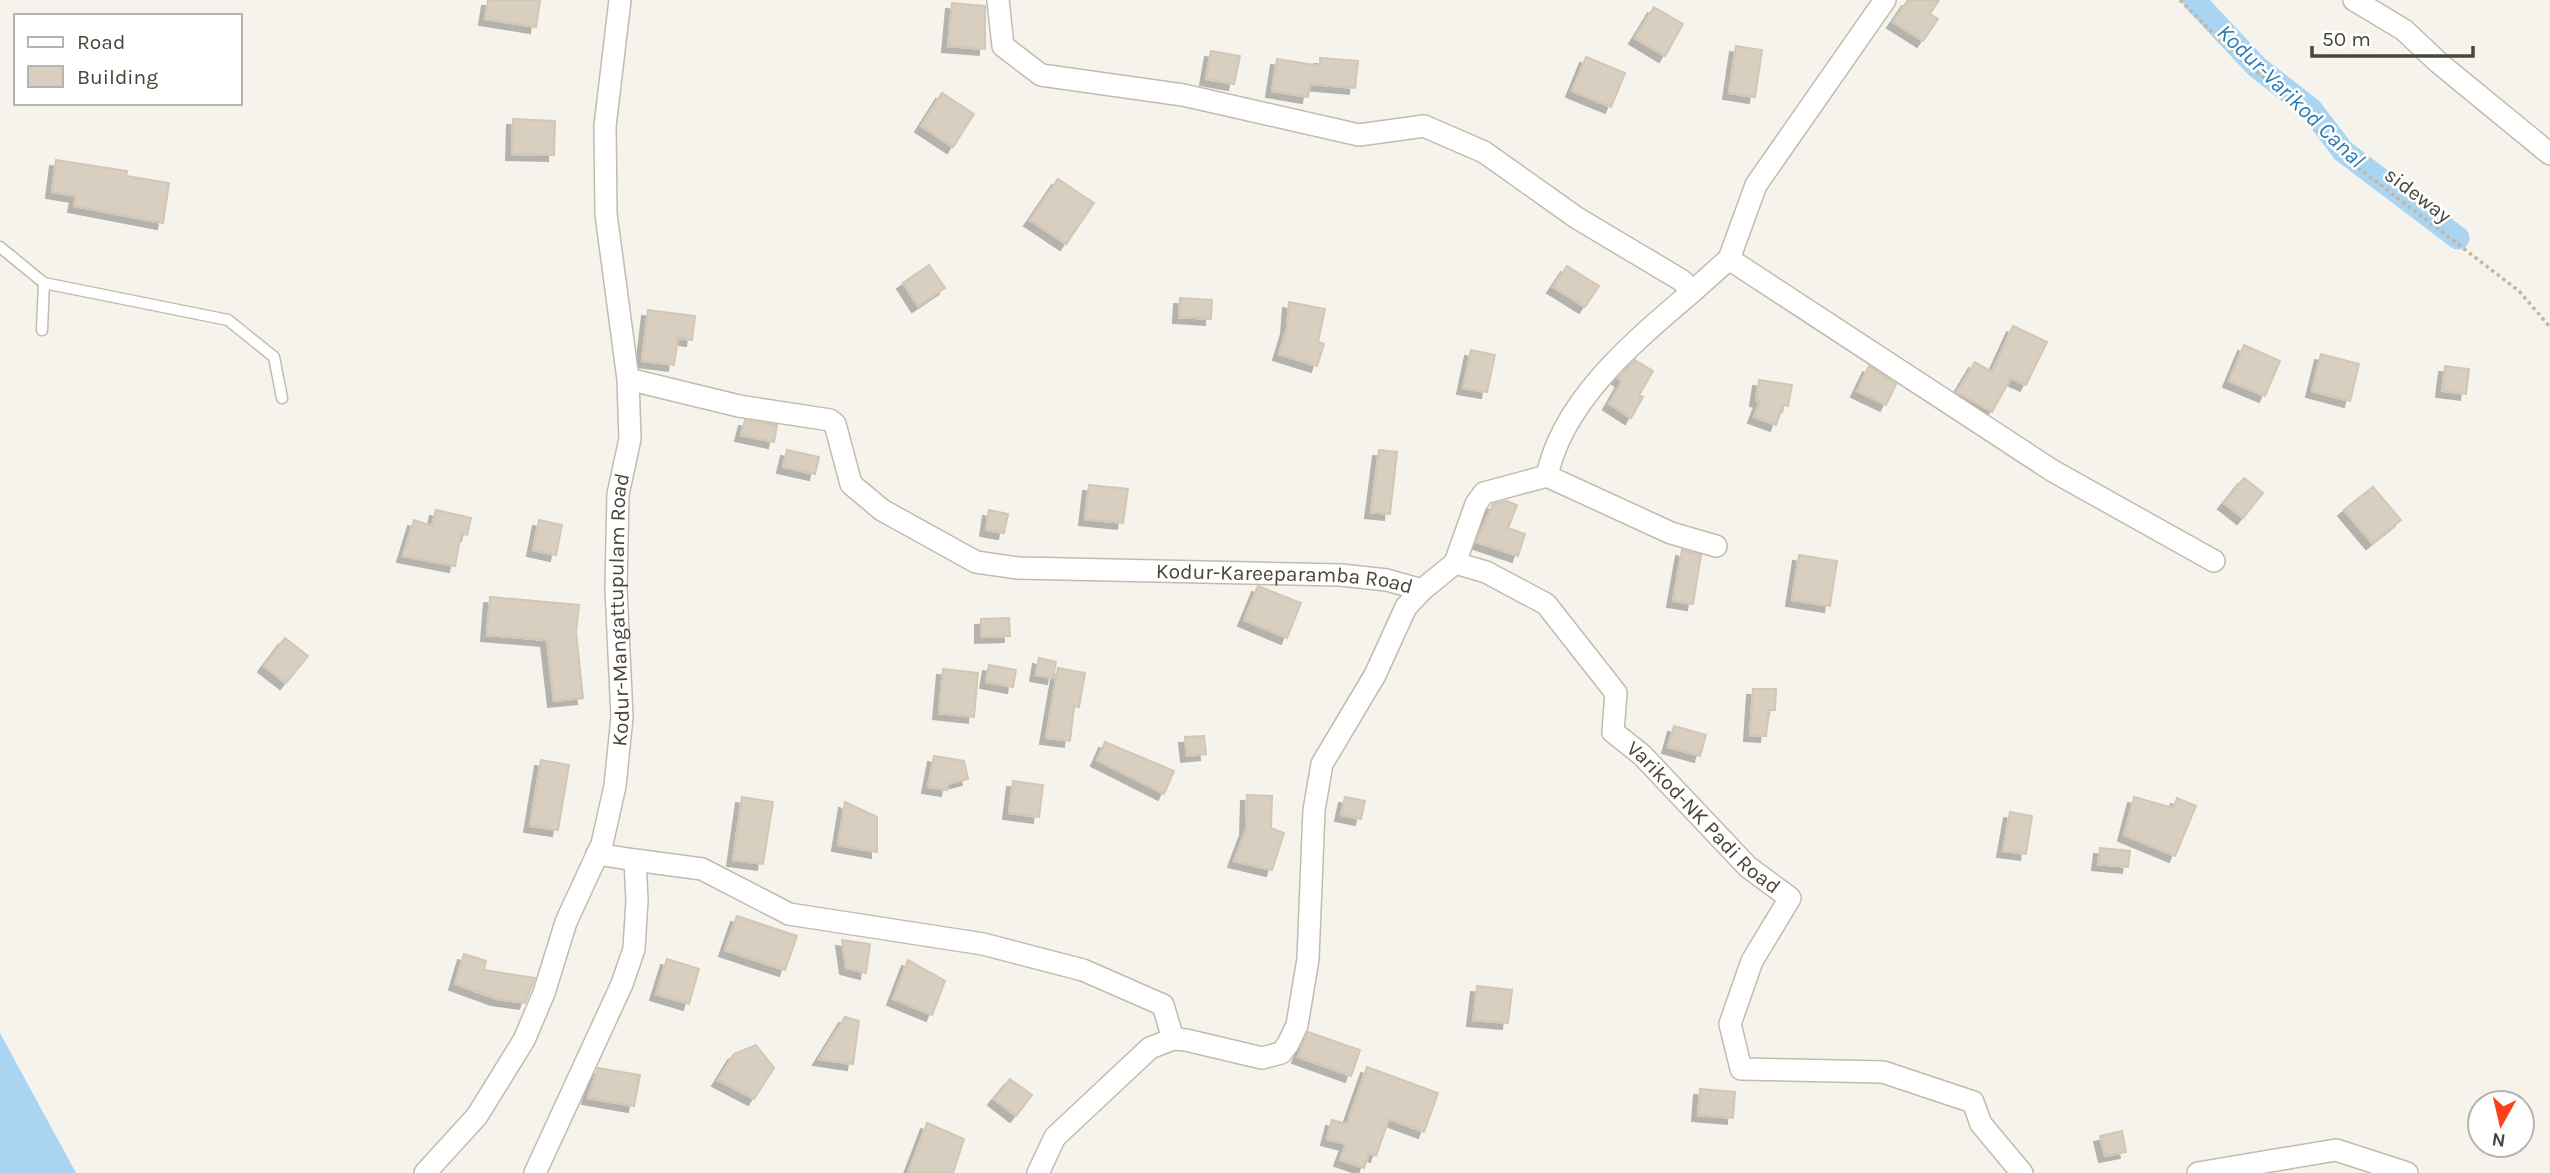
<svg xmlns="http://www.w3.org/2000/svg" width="2550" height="1173" viewBox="0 0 2550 1173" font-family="Karla,sans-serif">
<defs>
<filter id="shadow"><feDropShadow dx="-6" dy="6" stdDeviation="0" flood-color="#0004"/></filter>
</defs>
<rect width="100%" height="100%" fill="#f6f3ec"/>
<path fill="#a9d4f2" d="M0,1033l76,140h-76z"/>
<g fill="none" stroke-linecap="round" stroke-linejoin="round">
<path stroke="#a9d4f2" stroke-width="23" d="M2194,0l63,67 54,42 32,42 115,87"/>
</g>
<path fill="#d8cfc1" stroke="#d3c7b4" stroke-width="2" filter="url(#shadow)" d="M488,0h52l-4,27 -51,-8z
M1908,0h31l-9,14 8,5 -15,22 -30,-19z
M952,3l33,3v43l-37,-3z
M1654,7l29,17 -18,32 -30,-18z
M1736,46l26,4 -7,47 -26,-4z
M1211,51l29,5 -6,28 -28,-5z
M1586,57l39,16 -14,34 -39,-16z
M1320,58l38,3 -3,27 -45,-4 -2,13 -36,-6 5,-32 43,7z
M942,93l32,21 -21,33 -32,-21z
M513,119l42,2 -1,34 -42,-1z
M56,160l71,11 -1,5 43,7 -6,40 -89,-17 2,-10 -24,-4z
M1058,179l36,24 -28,41 -36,-24z
M929,265l16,23 -27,18 -15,-23z
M1567,266l32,20 -14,21 -32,-20z
M1180,298l32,2 -1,19 -32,-2z
M1289,302l36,7 -7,33 6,2 -7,22 -38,-12 8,-26z
M648,310l47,6 -3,24 -14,-2 -4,27 -32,-4z
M2013,326l34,16 -21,43 -15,-7 -19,34 -35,-20 18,-30 17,10z
M2244,345l36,16 -15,35 -36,-15z
M1471,350l24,5 -8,37 -24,-4z
M2321,354l38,10 -9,37 -38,-10z
M1635,360l18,11 -14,24 4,2 -12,21 -22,-14 13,-23 -4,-3z
M1869,366l27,18 -10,21 -29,-14z
M2445,366l24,3 -3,25 -24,-3z
M1759,380l33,5 -4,21 -5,-1 -7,20 -22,-8 6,-16 -4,-1z
M745,420l32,5 -3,17 -33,-7z
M787,450l32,7 -4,17 -32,-7z
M1379,450l18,2 -7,62 -19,-2z
M2244,478l19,15 -20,25 -19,-15z
M1089,485l39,4 -5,34 -38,-4z
M2373,487l28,33 -29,23 -28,-33z
M1506,501l11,4 -9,23 17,6 -7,22 -42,-14 17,-38z
M436,510l35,8 -4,17 -6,-2 -6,33 -52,-10 11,-36 18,6z
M989,510l19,4 -4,19 -18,-3z
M539,520l23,5 -6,30 -23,-5z
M1682,550l19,5 -8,49 -20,-3z
M1799,555l38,6 -7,45 -38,-6z
M1258,586l43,17 -14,35 -43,-18z
M490,597l89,8 -3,27 7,66 -29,3 -7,-61 -60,-5z
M1009,618l1,18 -29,1v-18z
M285,638l23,18 -22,27 -22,-17z
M1039,658l17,4 -3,16 -17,-3z
M989,665l27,5 -3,17 -27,-5z
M1058,668l27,5 -6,34 -5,-1 -4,35 -24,-3z
M943,669l35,4 -4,44 -35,-4z
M1753,689h23l-1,21h-6l-3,26 -16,-1z
M1674,726l32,9 -6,21 -32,-9z
M1204,736l2,18 -19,2 -2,-19z
M1105,742l69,29 -10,23 -67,-34z
M934,756l30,5 4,18 -20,5 -1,6 -19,-3z
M541,760l28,5 -11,65 -28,-4z
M1013,781l30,4 -4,32 -30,-4z
M1247,795l25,1 -1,32 13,5 -12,37 -38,-9 12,-32z
M742,797l31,5 -10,62 -30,-4z
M1345,797l20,4 -4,18 -20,-4z
M2134,797l39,11 4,-10 19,8 -21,50 -51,-21z
M845,802l32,15v35l-39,-7z
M2010,812l22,4 -6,38 -23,-3z
M2100,848l30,3 -2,16 -30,-3z
M737,916l60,20 -12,34 -60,-20z
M842,940l28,4 -4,29 -20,-5z
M464,954l22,7 -2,9 51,8 -10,25 -28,-4 -42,-15z
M667,959l32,10 -10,35 -33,-10z
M908,960l37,21 -13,34 -39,-16z
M1477,986l35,4 -4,33 -35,-3z
M845,1017l14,4 -6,43 -34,-5z
M1308,1032l52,18 -9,26 -53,-19z
M756,1045l18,23 -20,31 -36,-19 16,-26z
M1367,1067l71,26 -14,39 -35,-13 -13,37 -7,-3 -5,15 -24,-8 6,-16 -19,-5 5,-19 15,4z
M598,1068l42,7 -6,31 -46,-8z
M1010,1079l22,16 -16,21 -22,-17z
M1700,1089l35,3 -2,26 -35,-3z
M927,1123l37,16 -11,34h-45z
M2122,1131l4,21 -21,4 -5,-20z"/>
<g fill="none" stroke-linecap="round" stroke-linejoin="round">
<defs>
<path id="lane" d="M0,247l44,36 -2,47
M44,283l184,37 46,37 8,41"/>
<g id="street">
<path d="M998,0l5,46 38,29 142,20 176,40 65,-9 60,26 93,66 104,62 12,11c-57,49 -130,108 -146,185l-63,17 -8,11 -21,59"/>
<path d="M2354,0l50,30 35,33 111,91"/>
<path d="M1729,259l324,212 161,90"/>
<path d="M1693,291l36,-32 27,-74 129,-185"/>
<path id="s1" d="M628,379l111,27 91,14 5,4 16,60 31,26 94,52 42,6 323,7 46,5 35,10 -16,17 -31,68 -53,89 -8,46 -6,149 -11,66 -9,19 -7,9 -19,5 -76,-18 -13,-1 -23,9 -95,89 -17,36"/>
<path d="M1547,476l124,57 45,13"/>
<path id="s2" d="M1422,590l33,-27 31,9 60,32 70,89 -3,39 29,23 106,112 42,31 -38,63 -22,63 11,45 142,3 90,30 8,22 41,49"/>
<path d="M635,860l67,9 87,45 194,30 100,26 80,35 10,34"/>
<path id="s3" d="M425,1173l52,-57 47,-76 20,-47 22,-71 36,-78 13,-58 7,-69 -6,-128 2,-95 12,-55 -2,-60 -22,-165 -1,-88 15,-126"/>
<path d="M535,1173l87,-189 12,-35 3,-49 -2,-40 -38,-6"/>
<path d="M2198,1173l138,-23 71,23"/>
</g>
</defs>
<use href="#lane" stroke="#c2bbae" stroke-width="13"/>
<use href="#street" stroke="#c2bbae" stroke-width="24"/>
<path stroke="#c4b79f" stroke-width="3.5" stroke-dasharray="3.5 3.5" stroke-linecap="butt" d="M2180,0l43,43 68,58 44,49 184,141 31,36"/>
<use href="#lane" stroke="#fff" stroke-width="10"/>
<use href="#street" stroke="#fff" stroke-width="21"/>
</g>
<g text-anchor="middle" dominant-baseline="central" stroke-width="5" stroke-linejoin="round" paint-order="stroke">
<g font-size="21" fill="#4b4439" stroke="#fff">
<text transform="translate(2418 195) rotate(37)">sideway</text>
<text stroke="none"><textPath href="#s1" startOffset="732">Kodur-Kareeparamba Road</textPath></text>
<text stroke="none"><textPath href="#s3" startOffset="614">Kodur-Mangattupulam Road</textPath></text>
<text stroke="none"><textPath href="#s2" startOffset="420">Varikod-NK Padi Road</textPath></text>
</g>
<g font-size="23" font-style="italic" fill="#2e7ab2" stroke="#fff">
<text transform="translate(2291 96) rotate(44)">Kodur-Varikod Canal</text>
</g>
</g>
<rect x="14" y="14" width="228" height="91" fill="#ffffff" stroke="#b7b4b0" stroke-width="2"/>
<rect x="28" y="37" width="35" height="10" fill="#ffffff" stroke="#b7b4b0" stroke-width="2"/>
<text x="77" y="49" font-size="21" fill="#4b4439">Road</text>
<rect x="28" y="66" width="35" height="21" fill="#d8cfc1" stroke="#b7b4b0" stroke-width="2"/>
<text x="77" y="84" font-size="21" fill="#4b4439">Building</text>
<g transform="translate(2501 1124) rotate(188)"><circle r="33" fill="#ffffff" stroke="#b7b4b0" stroke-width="2"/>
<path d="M0-5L12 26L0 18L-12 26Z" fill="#fc3f1d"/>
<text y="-10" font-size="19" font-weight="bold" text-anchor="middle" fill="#4b4439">N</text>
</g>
<path d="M2312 46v10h161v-10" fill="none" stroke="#4b4439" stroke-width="3.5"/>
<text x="2322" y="46" font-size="21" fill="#4b4439" stroke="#ffffff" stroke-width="5" paint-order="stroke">50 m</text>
</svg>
